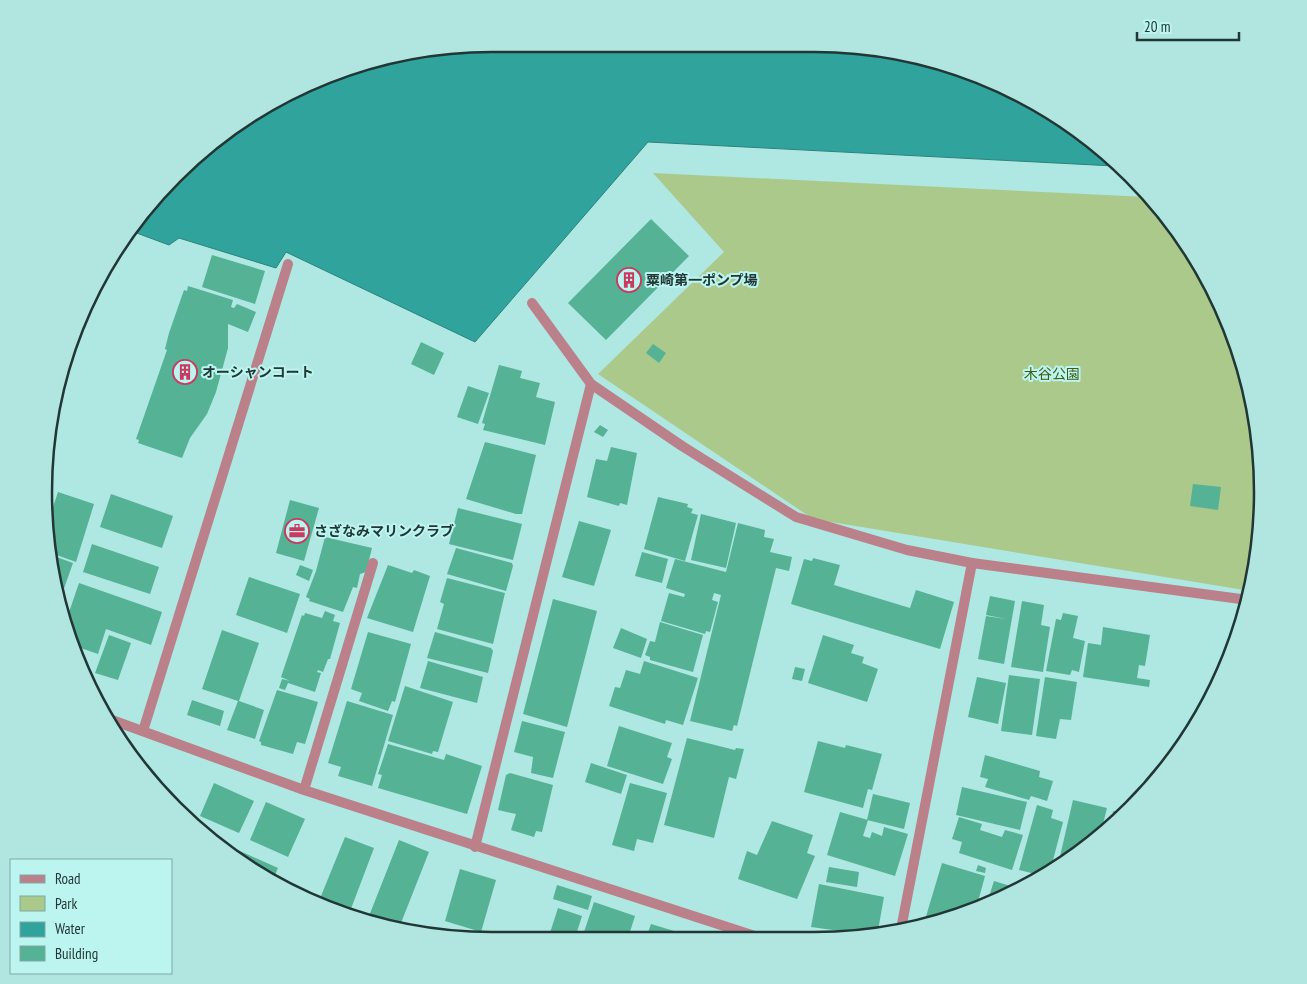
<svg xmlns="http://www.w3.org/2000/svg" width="1307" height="984" viewBox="0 0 1307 984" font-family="'PT Sans Narrow','Noto Sans JP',sans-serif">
<rect width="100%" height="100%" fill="#afe7e2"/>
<path fill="#abc98b" d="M653,173l494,24c8,7 18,15 24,23 51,68 85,158 91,243 3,41 -3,87 -12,128l-437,-72 -215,-145 126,-122z"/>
<path fill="#30a39c" stroke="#2c837d" d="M492,44l352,1 87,14 133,60 50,47 -466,-24 -173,200 -189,-90 -10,16 -97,-30 -10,7 -35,-13 41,-57 93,-71 108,-45z"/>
<path fill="#55b294" d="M651,219l38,37 -83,84 -38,-37z
M212,255l53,16 -10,33 -53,-17z
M188,286l45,14 -2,7 3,1 3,-4 19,8 -8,20 -20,-8v24l-12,44 -9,22 -17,24 -8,20 -44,-15 1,-3 -3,-1 31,-89 -2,-1 4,-16 15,-43 3,1z
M421,342l23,11 -10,22 -23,-11z
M653,344l13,9 -7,10 -13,-10z
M499,365l23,6 -2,7 20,5 -4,14 19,5 -10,43 -62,-15 2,-6 -3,-1z
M468,386l21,7 -11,31 -21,-7z
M600,425l8,5 -5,7 -9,-5z
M485,442l51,13 -14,59h-6l-50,-15z
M611,447l26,6 -10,52 -7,-2 -1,3 -32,-9 9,-38 11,2z
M1193,484l28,3 -3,23 -28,-4z
M58,492l36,12 -18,58 -25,-9 -6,-29 2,1z
M111,494l62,22 -11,32 -62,-21z
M658,497l30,7 -1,3 6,2 -2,4 7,2 -13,46 -41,-12z
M290,500l29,8 -15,53 -28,-8z
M458,508l64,16 -9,36 -64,-16z
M701,514l35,9 -10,45 -35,-8z
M579,521l32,9 -17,56 -32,-9z
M738,523l27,7 -1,7 10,2 -4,13 22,5 -3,14 -13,-3 -39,158 -3,-1 -2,6 -42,-10 31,-126 -7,-2 -2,7 6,2 -8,30 -4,-1 -1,3 -44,-13 8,-28 15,4 1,-3 -19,-6 9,-29 51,13z
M325,537l47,11 -6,24 -6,2 -3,14 -4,-1 -10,25 -34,-11 1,-2 -4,-2 10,-26z
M92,544l67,23 -9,27 -67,-22z
M456,548l56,15 1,3 -7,25 -59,-17z
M642,552l26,7 -6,24 -27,-7z
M51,555l22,8 -13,37z
M813,558l27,7 -6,20 76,23 6,-18 38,12 -14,47 -149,-45 13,-45 8,2z
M300,565l13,5 -4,11 -13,-6z
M388,565l24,8 2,-3 16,6 -17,56 -46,-14z
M249,577l51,17 -13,39 -51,-18z
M447,578l58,15 -12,51 -56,-15 7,-25 -4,-2z
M79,583l83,29 -11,33 -45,-16 -8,25 -26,-9 -7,-21z
M990,596l25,5 -11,63 -26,-5 8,-43 20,3 -20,-4z
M553,599l44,12 -30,116 -44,-13z
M1022,601l22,4 -3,20 9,2 -7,45 -32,-5z
M325,611l10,4 -2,6 7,2 -10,36h-2l-5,13 -5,-2 -1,2 4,1 -6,19 -27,-9 -3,7 -6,-2 3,-9 8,2 -9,-4 21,-62 2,1 1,-3 17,5z
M1063,613l15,3 -5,22 12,3 -6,31 -7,-2 -2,5 -24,-4 10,-52 5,1z
M660,622l43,13 -10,37 -43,-12v-3l-5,-2 5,-14 5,1z
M1103,627l47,8 -5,31 -6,-1 -2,13 13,2 -1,7 -66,-10 5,-34 13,2z
M621,628l26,11 -6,19 -28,-10z
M222,630l37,13 -20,58 25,9 -9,29 -28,-9 11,-29 -36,-12z
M368,632l43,12 -16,58 -3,-1 -4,10 -29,-10 3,-8 -11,-4z
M435,632l56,16 2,3 -5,22 -61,-15z
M109,635l22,8 -13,37 -23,-7z
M823,635l31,10 -3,8 13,4 -2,6 16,6 -11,33 -59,-19z
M428,661l55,16 -6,26 -57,-15z
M644,661l54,17 -15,47 -17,-5 -1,4 -56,-18 6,-19 5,1 6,-18 14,4z
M795,667l10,2 -3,12 -10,-2z
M1009,675l31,4 -8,56 -31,-4z
M977,677l29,6 -8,41 -30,-7z
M1045,677l32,5 -6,38 -11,-1 -4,20 -20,-3z
M405,686l48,16 -15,50 -5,-1 -1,3 -44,-13z
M277,690l41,12 -13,42 -8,-2 -4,12 -32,-9v-3l-2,-1z
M192,700l32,11 -4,15 -33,-11z
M347,701l46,14 -21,71 -34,-10 3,-9 -13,-4z
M522,721l43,11 -12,46 -22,-5 2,-16 -19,-5z
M619,726l53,17 -5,14 5,2 -9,25 -56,-18z
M687,738l48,12 1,-2 8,1 -8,30 -7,-2 -15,61 -50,-13z
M818,741l27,7 1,-3 36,9 -10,36 -4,-1 -5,19 -59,-16z
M388,744l56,16 2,-6 36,12 -15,48 -89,-26 4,-13 -4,-1z
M985,755l55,16 -1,6 14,4 -6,20 -16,-5 -2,4 -44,-13 3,-8 -8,-2z
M591,763l36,12 -6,19 -36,-12z
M510,773l43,12 -11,47 -6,-1 -2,6 -23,-7 5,-16 -18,-4 8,-35z
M214,783l40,18 -15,32 -39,-17z
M630,783l37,10 -14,50 -16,-4 -3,12 -22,-6z
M962,787l65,15 -7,28 -64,-15z
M873,794l37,9 -6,26 -37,-9z
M1073,800l34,8 -7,28 -12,12 -30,17z
M266,802l39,17 -17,38 -38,-17z
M1037,805l16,5 -2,8 12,4 -12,46 -5,-1 -2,6 -4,2 -21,-5z
M1113,811l12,2 -19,18 1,-12 5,1z
M840,812l28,8 -5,16 7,2 2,-6 10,4 2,-9 24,7 -13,42 -68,-21z
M959,817l23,7 -2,6 22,7 3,-7 18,5 -11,35 -53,-17 3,-11 -10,-3z
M772,821l41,14 -6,18 8,3 -18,43 -59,-20 9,-28 10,4z
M345,837l29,11 -25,66 -30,-13z
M399,840l30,12 -30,76 -30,-12z
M220,842l58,26 -6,14 -53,-37z
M942,863l43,13 -9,33 -52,14z
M978,865l8,3 -1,5 -9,-2z
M829,867l30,5 -2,15 -31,-5z
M460,869l36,11 -15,52 -36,-11z
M994,881l23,7 -31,18z
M819,884l65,13 -7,39 -66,-9z
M557,885l35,11 -4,14 -35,-11z
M594,902l41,14 -7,22h-46z
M558,908l24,8 -7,22 -27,1z
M651,924l43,13v1h-48z"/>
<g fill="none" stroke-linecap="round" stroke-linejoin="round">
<path stroke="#bb818a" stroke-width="10" d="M112,720l192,70 454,147
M143,731l145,-467
M304,790l69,-227
M475,847l116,-463
M901,929l71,-366"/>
<path stroke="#bb818a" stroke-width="10" d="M532,303l59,81 91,62 114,71 111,33 65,13 276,37"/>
</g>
<defs>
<symbol id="building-ring" viewBox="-11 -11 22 22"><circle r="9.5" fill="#bcf4ef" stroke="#c93a60" stroke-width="1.5"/><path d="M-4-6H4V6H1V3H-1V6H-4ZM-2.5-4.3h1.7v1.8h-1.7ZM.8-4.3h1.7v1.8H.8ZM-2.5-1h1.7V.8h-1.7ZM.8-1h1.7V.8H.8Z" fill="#c93a60"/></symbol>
<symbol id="office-ring" viewBox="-11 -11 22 22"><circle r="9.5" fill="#bcf4ef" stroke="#c93a60" stroke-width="1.5"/><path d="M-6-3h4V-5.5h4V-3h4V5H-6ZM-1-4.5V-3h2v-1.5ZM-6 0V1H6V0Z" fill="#c93a60"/></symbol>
</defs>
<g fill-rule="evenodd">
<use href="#building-ring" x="615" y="266" width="28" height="28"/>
<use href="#building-ring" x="171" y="358" width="28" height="28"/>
<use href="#office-ring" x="283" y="517" width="28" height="28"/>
</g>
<g text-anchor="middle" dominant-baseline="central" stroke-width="4" stroke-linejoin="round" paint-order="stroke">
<g font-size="14" font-weight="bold" fill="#213735" stroke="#bcf4ef" text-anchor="start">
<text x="646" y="280">粟崎第一ポンプ場</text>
<text x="202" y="372">オーシャンコート</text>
<text x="314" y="531">さざなみマリンクラブ</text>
</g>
<g font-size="14" fill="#3f5c14" stroke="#bcf4ef">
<text x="1052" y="374">木谷公園</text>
</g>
</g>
<path d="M0 0H1307V984H0ZM492 52H814A440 440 0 0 1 1254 492V492A440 440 0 0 1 814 932H492A440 440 0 0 1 52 492V492A440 440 0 0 1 492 52Z" fill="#b0e5e0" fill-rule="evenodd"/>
<path fill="none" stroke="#213735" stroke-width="2.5" d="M492 52H814A440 440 0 0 1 1254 492V492A440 440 0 0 1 814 932H492A440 440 0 0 1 52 492V492A440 440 0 0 1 492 52Z"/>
<rect x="10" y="859" width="162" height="115" fill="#bcf4ef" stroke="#7ea8a5"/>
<rect x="20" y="875" width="25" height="8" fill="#bb818a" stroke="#7ea8a5"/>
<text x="55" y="884" font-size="15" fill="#213735">Road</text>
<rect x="20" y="896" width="25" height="15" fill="#abc98b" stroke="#7ea8a5"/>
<text x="55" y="909" font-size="15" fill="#213735">Park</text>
<rect x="20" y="922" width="25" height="15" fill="#30a39c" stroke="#7ea8a5"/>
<text x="55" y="934" font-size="15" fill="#213735">Water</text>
<rect x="20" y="946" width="25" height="15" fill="#55b294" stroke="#7ea8a5"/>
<text x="55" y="959" font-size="15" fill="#213735">Building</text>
<path d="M1137 32v8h102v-8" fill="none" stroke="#213735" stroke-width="2.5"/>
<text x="1144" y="32" font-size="15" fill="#213735" stroke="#bcf4ef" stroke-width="4" paint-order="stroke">20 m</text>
</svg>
